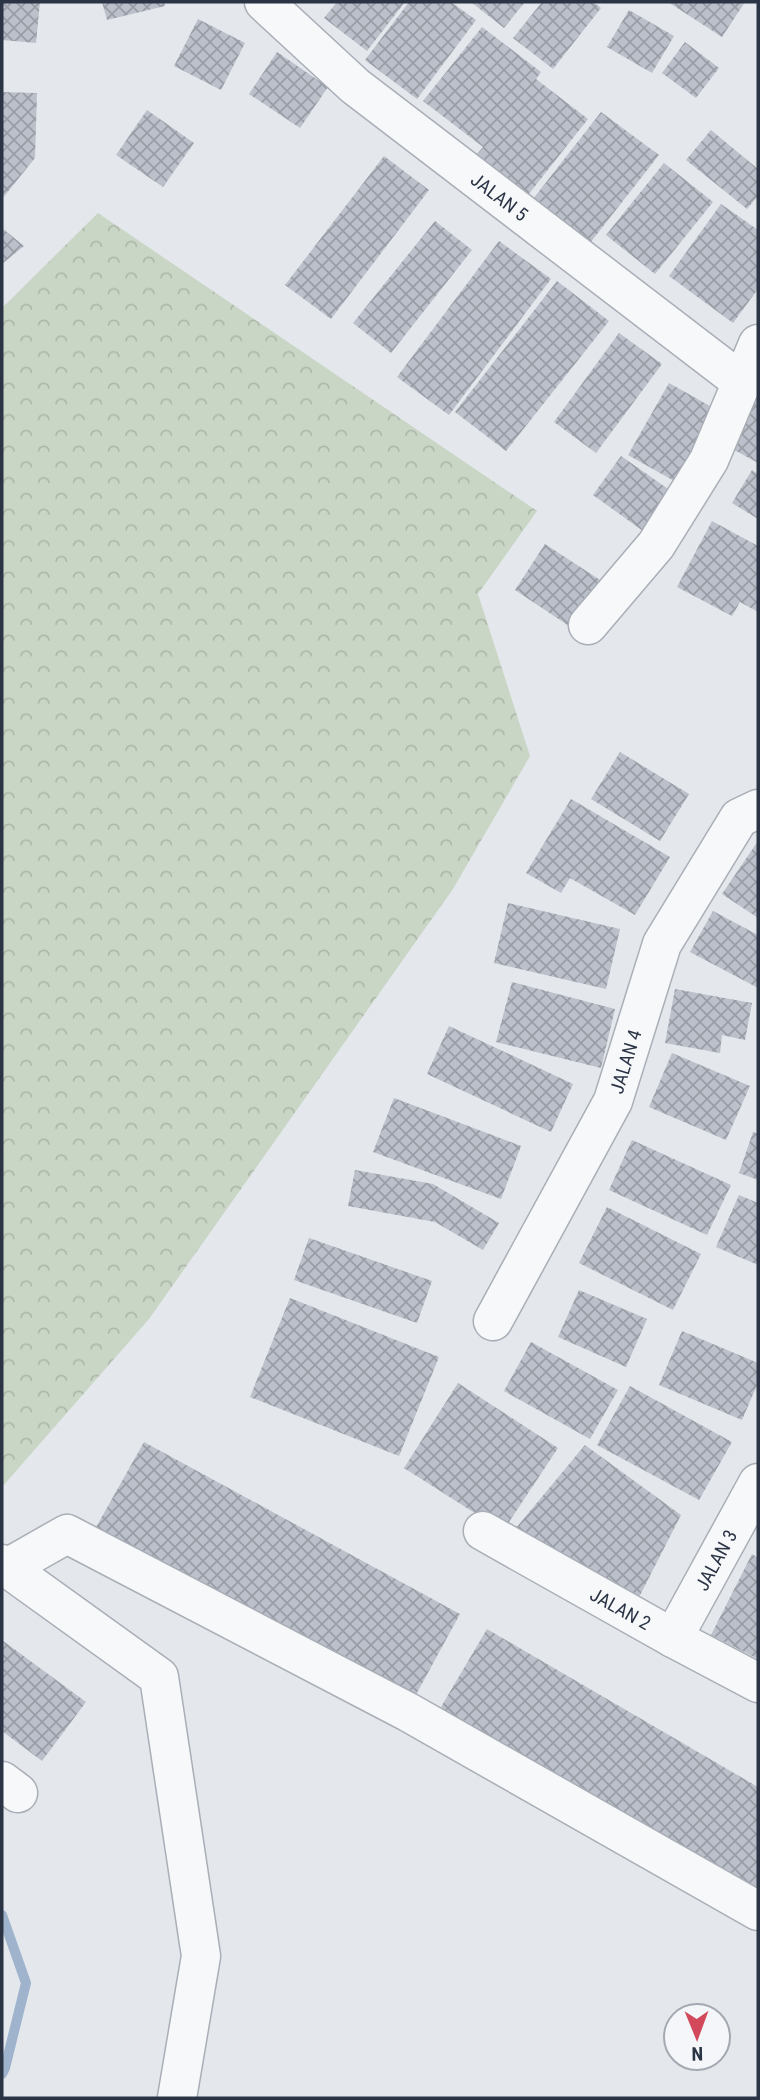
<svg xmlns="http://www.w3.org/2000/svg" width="760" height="2100" viewBox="0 0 760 2100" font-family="'Roboto Condensed',sans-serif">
<defs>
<pattern id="forest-crowns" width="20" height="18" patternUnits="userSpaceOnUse" patternTransform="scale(1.75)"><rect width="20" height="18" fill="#c9d6c5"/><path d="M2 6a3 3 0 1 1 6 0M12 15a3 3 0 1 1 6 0" fill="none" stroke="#adb8ab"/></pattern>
<pattern id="building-cross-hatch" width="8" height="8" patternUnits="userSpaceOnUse" patternTransform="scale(1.75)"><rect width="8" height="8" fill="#bbc0ca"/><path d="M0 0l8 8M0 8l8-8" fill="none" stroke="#989da6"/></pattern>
</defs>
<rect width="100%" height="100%" fill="#e4e7ec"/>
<path fill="url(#forest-crowns)" d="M98,213l439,298 -59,83 52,162 -77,133 -304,430 -147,168v-1179z"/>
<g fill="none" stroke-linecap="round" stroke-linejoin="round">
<path stroke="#9fb4cc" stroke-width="10" d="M2,1915l24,68 -21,85 -3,6"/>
</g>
<path fill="url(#building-cross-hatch)" d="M2,2h38l-4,41 -34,-3z
M102,2h62l1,4 -58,14z
M337,2h68l-38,49 -43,-33z
M409,2h42l25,18 -59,79 -52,-39z
M471,2h54l-21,26z
M542,2h51l8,6 -48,61 -40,-31z
M668,2h77l-23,35z
M629,10l45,26 -22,37 -45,-26z
M198,19l47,24 -24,47 -47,-24z
M482,27l59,45 -5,7 52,40 -60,76 -51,-41 6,-7 -60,-46z
M685,42l34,26 -23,30 -34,-25z
M277,52l51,35 -28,41 -51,-34z
M2,92l35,1 -2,65 -33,41z
M147,110l47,33 -31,44 -47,-32z
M601,112l58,43 -69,88 -57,-44z
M711,130l47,39v27l-11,13 -61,-49z
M384,156l45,34 -98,129 -46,-34z
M664,163l49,39 -58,72 -49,-39z
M721,204l37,26v59l-25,34 -64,-47z
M435,221l37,29 -81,103 -38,-30z
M2,228l22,18 -22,18z
M499,241l52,38 -102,136 -52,-38z
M557,281l52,40 -103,130 -51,-39z
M619,333l43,31 -66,89 -42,-31z
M669,383l48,27 -41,72 -48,-27z
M758,388v75l-31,-17z
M621,456l50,35 -28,40 -50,-36z
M752,470l6,4v45l-26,-16z
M712,521l46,25v66l-18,-10 -8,14 -55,-29z
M545,544l55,36 -31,46 -54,-36z
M620,752l69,42 -29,47 -69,-42z
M571,799l99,58 -35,58 -65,-37 -9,15 -35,-20z
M758,841v77l-36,-24z
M508,903l112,26 -14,60 -112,-26z
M713,911l45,24v53l-68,-36z
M512,982l103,27 -14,59 -105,-26z
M675,989l77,14 -7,37 -23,-5 -2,18 -55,-10z
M449,1026l124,58 -22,48 -124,-58z
M672,1053l78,33 -24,54 -77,-33z
M394,1098l127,48 -20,53 -128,-47z
M753,1132l5,2v46l-19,-7z
M632,1140l99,45 -24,50 -98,-45z
M355,1170l78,14 66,39 -16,27 -48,-28 -87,-16z
M739,1195l19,8v62l-42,-18z
M607,1207l94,47 -28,56 -94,-47z
M309,1238l123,43 -15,42 -123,-43z
M579,1290l68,29 -21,48 -68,-30z
M290,1298l149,59 -40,99 -149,-59z
M682,1331l76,32v20l-16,37 -83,-35z
M531,1342l87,48 -28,49 -86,-48z
M458,1383l100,65 -55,83 -99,-63z
M630,1386l102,56 -33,58 -102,-55z
M144,1442l316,172 -48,88 -317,-173z
M585,1445l96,70 -47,92 -128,-67z
M752,1554l6,4v101l-47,-24z
M487,1629l271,158v103l-320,-178z
M2,1640l84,62 -44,59 -40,-30z"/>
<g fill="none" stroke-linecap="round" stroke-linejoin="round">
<defs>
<g id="minor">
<path id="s1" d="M264,2l91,84 388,297"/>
<path d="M588,625l68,-80 53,-85 49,-116"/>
<path id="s2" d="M493,1321l120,-220 49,-157 77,-126 19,-9"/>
<path id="s3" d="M483,1531l190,107 85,45"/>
<path d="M2,1564l157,113 42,279 -24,142"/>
<path d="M7,1568l60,-34 341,178 350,199"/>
<path id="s4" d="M673,1638l85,-155"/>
<path d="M2,1781l16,12"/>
</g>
</defs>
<use href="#minor" stroke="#a9aeb7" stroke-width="41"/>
<use href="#minor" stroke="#f7f8fa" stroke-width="38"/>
</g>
<g text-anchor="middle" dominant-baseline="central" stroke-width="6" stroke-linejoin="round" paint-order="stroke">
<g font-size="19" fill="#2b3445" stroke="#f4f6f9">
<text stroke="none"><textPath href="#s1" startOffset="306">JALAN 5</textPath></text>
<text stroke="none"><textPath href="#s2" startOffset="292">JALAN 4</textPath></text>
<text stroke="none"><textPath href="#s4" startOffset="89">JALAN 3</textPath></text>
<text stroke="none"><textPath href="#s3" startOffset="158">JALAN 2</textPath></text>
</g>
</g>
<rect width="760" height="2100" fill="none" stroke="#2b3445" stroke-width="7"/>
<g transform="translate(697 2037) rotate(179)"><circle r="33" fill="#f4f6f9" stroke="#a4a8b1" stroke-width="2"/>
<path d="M0-5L12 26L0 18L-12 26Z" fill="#d1495b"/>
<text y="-10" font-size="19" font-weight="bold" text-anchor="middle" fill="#2b3445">N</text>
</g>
</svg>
